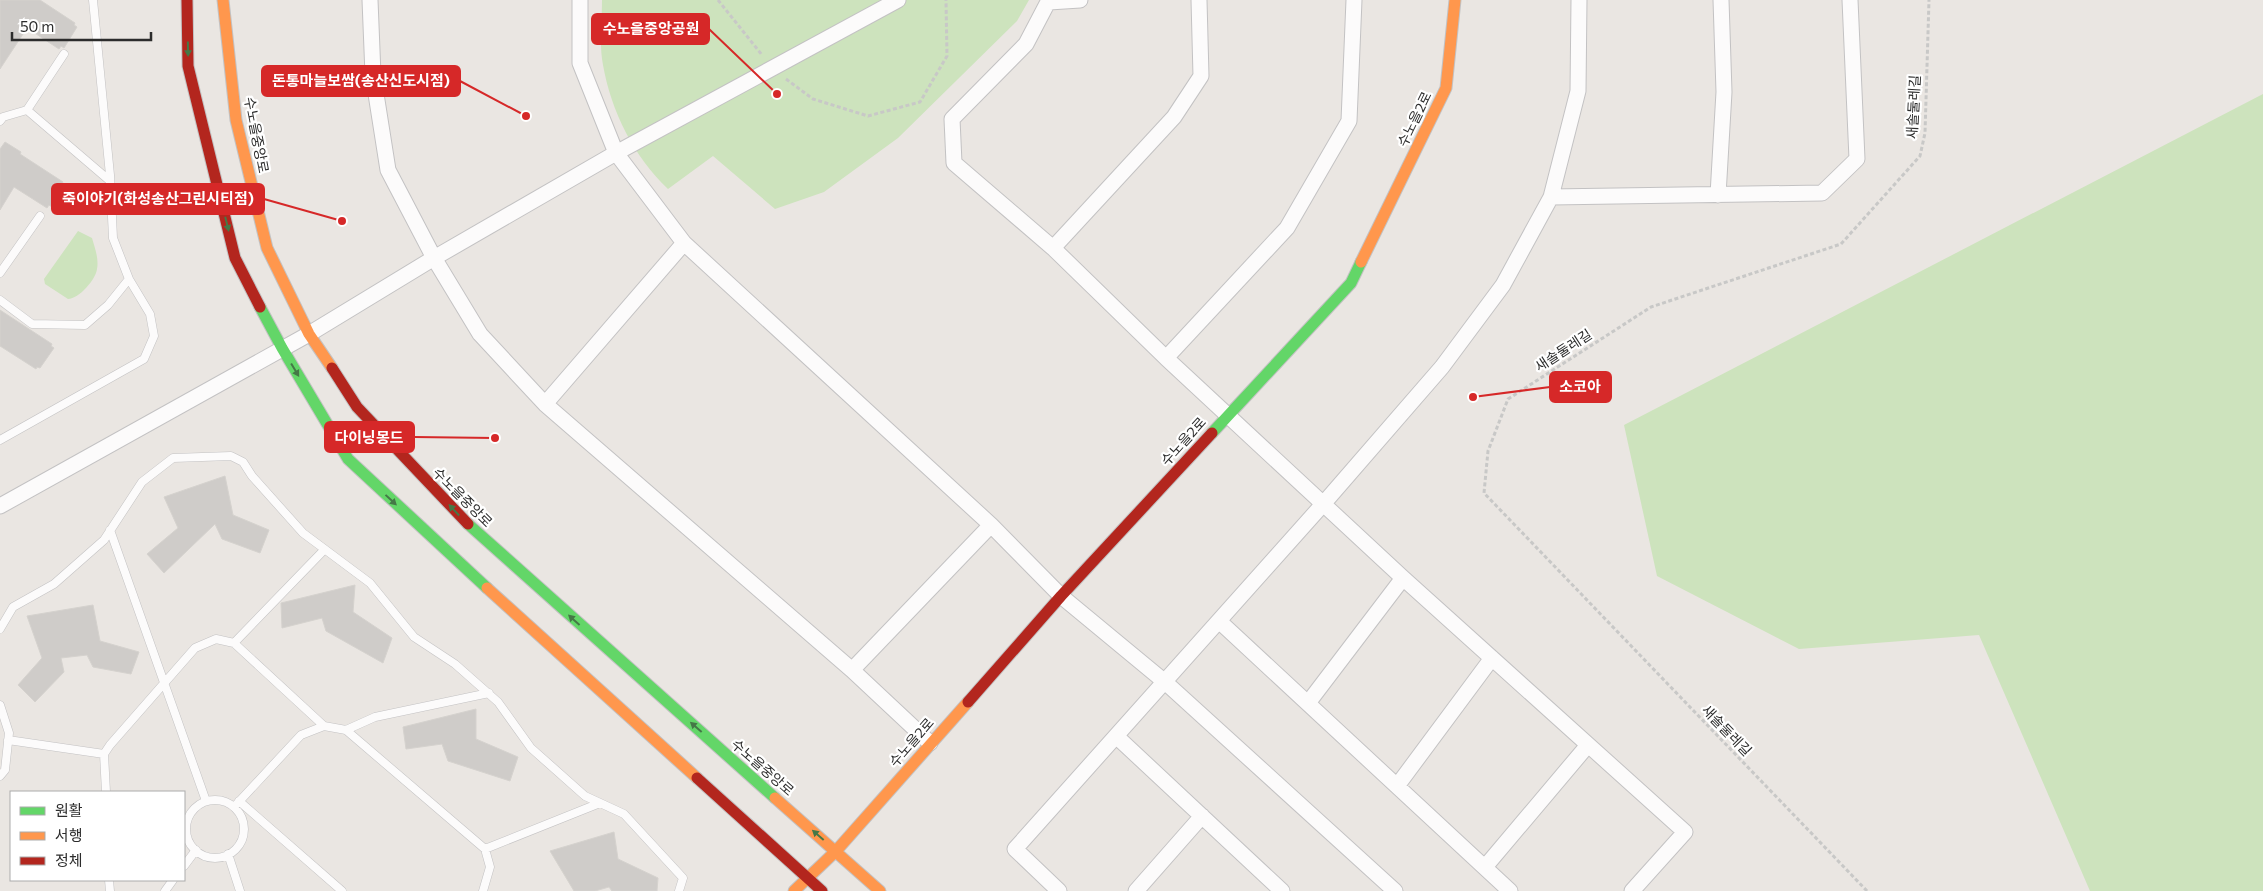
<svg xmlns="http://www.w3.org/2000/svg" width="2263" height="891" viewBox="0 0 2263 891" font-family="Commissioner,'Noto Sans KR',sans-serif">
<rect width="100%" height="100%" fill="#eae6e2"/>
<path fill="#cde3bd" d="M602,0h427l-12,21 -119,117 -74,54 -49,17 -62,-53 -45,33c-34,-32 -57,-78 -65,-124 -4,-20 -1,-44 -1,-65z
M2263,94v797h-173l-111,-256 -180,14 -142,-73 -33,-151z
M78,231l14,7c3,10 7,21 5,31 -1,10 -18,30 -29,30l-23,-15 -1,-5z"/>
<path fill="#cfccc9" stroke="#d5d2ce" d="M0,0h40l35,23 -1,2 3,2 -13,21 -3,-2 -2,3 -32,-21 -27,41z
M5,142l16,10 -1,2 43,28 -1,2 3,2 -13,21 -3,-2 -2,3 -33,-21 -14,23v-61z
M0,310l52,34 -1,2 3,2 -14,20 -3,-1 -1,2 -36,-23z
M225,476l8,39 36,15 -9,23 -38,-14 -7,-15 -51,49 -17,-19 31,-26 -14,-31z
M355,585l-2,27 39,26 -9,25 -57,-32 -4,-13 -40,10 -1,-25z
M93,605l7,36 39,11 -8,22 -38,-7 -6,-12 -26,3 3,14 -29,30 -17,-17 24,-27 -15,-42z
M476,709v30l42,18 -8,24 -62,-20 -6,-17 -36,5 -3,-22z
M614,832l4,27 40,19 -1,13h-45l-3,-4 -14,4h-21l-24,-40z"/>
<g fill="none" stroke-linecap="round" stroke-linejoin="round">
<defs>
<path id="lane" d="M27,110l83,71
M0,121l3,-4 24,-7 37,-56
M0,273l40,-57
M0,300l32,24 53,1 23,-20 21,-26
M0,440l144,-81 10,-23 -4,-22 -21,-35 -16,-41 -3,-63 -17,-175
M110,530l96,271
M0,629l13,-22 41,-23 50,-44 38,-58 31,-24 58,-2 12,6 9,14 51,57 67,50 44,54 41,27 43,38 33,46 54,48 39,18 59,64 -4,13
M234,643l90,-93
M0,705l9,28 -4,37 -5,6
M346,730l29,-13 114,-24
M8,740l96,14
M106,792l-2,-38 6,-9 85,-97 21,-9 18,4 90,83
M186 829a29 29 0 1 1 58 0a29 29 0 1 1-58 0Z
M239,801l103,90
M234,807l67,-72 23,-9 22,4 139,119 5,18 -7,24
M485,849l115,-46
M228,854l12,37
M184,866l12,-16
M109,880l1,11
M165,891l8,-11"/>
<path id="street" d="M370,0l3,75 15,95 46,88 46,76 65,70 307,266 78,73
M580,0v63l36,90 68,90 307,282 70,71 104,86 230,209
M1049,0l-23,44 -74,75 2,44 99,85 113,110 237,220 282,254 -53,59
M1049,2l31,-2
M1718,195l6,-103 -3,-92
M1551,197l271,-4 35,-34 -7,-159
M1053,248l121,-131 27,-41 -2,-76
M1166,358l121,-130 62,-107 5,-121
M545,404l139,-161
M0,506l309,-172 125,-76 182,-105 282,-153
M1219,621l291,270
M852,670l139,-145
M1308,703l95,-125
M1116,736l166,155
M1397,786l95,-128
M1485,867l103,-122
M1059,891l-44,-42 309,-346 118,-136 61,-82 48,-88 27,-106 1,-91
M1136,891l66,-75"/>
<path id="fast" d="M260,307l22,41 66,111 139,129
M1212,433l139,-150 10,-21
M468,524l307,274"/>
<path id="slow" d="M223,0l13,120 31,128 42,86 23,34
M1361,262l85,-174 9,-88
M487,588l210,190
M775,798l105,93
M794,891l42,-40 132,-149"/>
<path id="jam" d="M187,0l1,66 47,192 25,49
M332,368l25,39 111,117
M968,702l93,-106 151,-163
M697,778l125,113"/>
</defs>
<use href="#lane" stroke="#c3c2c3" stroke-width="9"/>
<use href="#street" stroke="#c3c2c3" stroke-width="17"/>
<use href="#fast" stroke="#c3c2c3" stroke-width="13"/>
<use href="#slow" stroke="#c3c2c3" stroke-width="13"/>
<use href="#jam" stroke="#c3c2c3" stroke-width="13"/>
<path stroke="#c8c8c7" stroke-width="3" stroke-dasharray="4 2.5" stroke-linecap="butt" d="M718,0l44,55
M786,79l27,20 55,17 52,-14 27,-46 -1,-56
M1867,891l-383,-398 4,-42 20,-52 143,-92 190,-63 79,-88 5,-23 4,-133"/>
<use href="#lane" stroke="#fcfbfb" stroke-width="8"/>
<use href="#street" stroke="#fcfbfb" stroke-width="15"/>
<use href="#fast" stroke="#63d668" stroke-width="11"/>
<use href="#slow" stroke="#ff974d" stroke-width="11"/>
<use href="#jam" stroke="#b3261e" stroke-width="11"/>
</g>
<defs><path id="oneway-solid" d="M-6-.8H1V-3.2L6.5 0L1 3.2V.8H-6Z" transform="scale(1.25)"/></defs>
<g fill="#457847">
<use href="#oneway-solid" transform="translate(188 49) rotate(89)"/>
<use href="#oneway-solid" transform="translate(227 224) rotate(76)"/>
<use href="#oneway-solid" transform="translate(295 370) rotate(59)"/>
<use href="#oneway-solid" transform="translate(391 500) rotate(43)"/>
<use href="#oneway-solid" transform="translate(454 510) rotate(-133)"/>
<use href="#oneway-solid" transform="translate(574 620) rotate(-138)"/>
<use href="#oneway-solid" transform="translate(696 727) rotate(-139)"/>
<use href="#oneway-solid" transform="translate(818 835) rotate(-139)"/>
</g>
<g text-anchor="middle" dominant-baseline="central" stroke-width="4.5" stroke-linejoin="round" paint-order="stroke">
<g font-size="14" fill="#2c2c2c" stroke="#fff">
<text transform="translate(1913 107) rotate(-87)">새솔둘레길</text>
<text transform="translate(1414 119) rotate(-64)">수노을2로</text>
<text transform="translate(257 135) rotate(79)">수노을중앙로</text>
<text transform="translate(1563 350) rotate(-33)">새솔둘레길</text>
<text transform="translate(1183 441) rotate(-48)">수노을2로</text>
<text transform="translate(463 497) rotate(45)">수노을중앙로</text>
<text transform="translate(1727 730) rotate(46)">새솔둘레길</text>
<text transform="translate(911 742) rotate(-49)">수노을2로</text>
<text transform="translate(763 767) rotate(41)">수노을중앙로</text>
</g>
</g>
<path fill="none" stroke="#d62828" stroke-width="2" d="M777 94L709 29M526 116L460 81M342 221L264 199M1473 397L1550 387M495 438L414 437"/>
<g fill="#d62828" stroke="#fff" stroke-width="2">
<circle cx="777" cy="94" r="5"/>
<circle cx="526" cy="116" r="5"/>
<circle cx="342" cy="221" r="5"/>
<circle cx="1473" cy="397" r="5"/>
<circle cx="495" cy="438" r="5"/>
</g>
<g fill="#d62828" stroke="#d62828" stroke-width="2">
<rect x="592" y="14" width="117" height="30" rx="5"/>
<rect x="262" y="66" width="198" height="30" rx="5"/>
<rect x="52" y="184" width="212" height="30" rx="5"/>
<rect x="1550" y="372" width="61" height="30" rx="5"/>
<rect x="325" y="422" width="89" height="30" rx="5"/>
</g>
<g font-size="15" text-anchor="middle" font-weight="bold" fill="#fff">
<text x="651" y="34">수노을중앙공원</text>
<text x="361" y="86">돈통마늘보쌈(송산신도시점)</text>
<text x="158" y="204">죽이야기(화성송산그린시티점)</text>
<text x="1580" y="392">소코아</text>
<text x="369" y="443">다이닝몽드</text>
</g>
<rect x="10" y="791" width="175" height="90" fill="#ffffff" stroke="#ababab"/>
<rect x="20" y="807" width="25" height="8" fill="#63d668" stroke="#ababab"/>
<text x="55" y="816" font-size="15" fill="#2c2c2c">원활</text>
<rect x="20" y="832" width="25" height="8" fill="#ff974d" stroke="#ababab"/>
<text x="55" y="841" font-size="15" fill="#2c2c2c">서행</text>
<rect x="20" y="857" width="25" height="8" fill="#b3261e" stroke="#ababab"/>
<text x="55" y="866" font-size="15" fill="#2c2c2c">정체</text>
<path d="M12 32v8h139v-8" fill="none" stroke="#2c2c2c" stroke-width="2.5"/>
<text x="20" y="32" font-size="15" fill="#2c2c2c" stroke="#ffffff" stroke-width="4" paint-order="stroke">50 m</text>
</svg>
